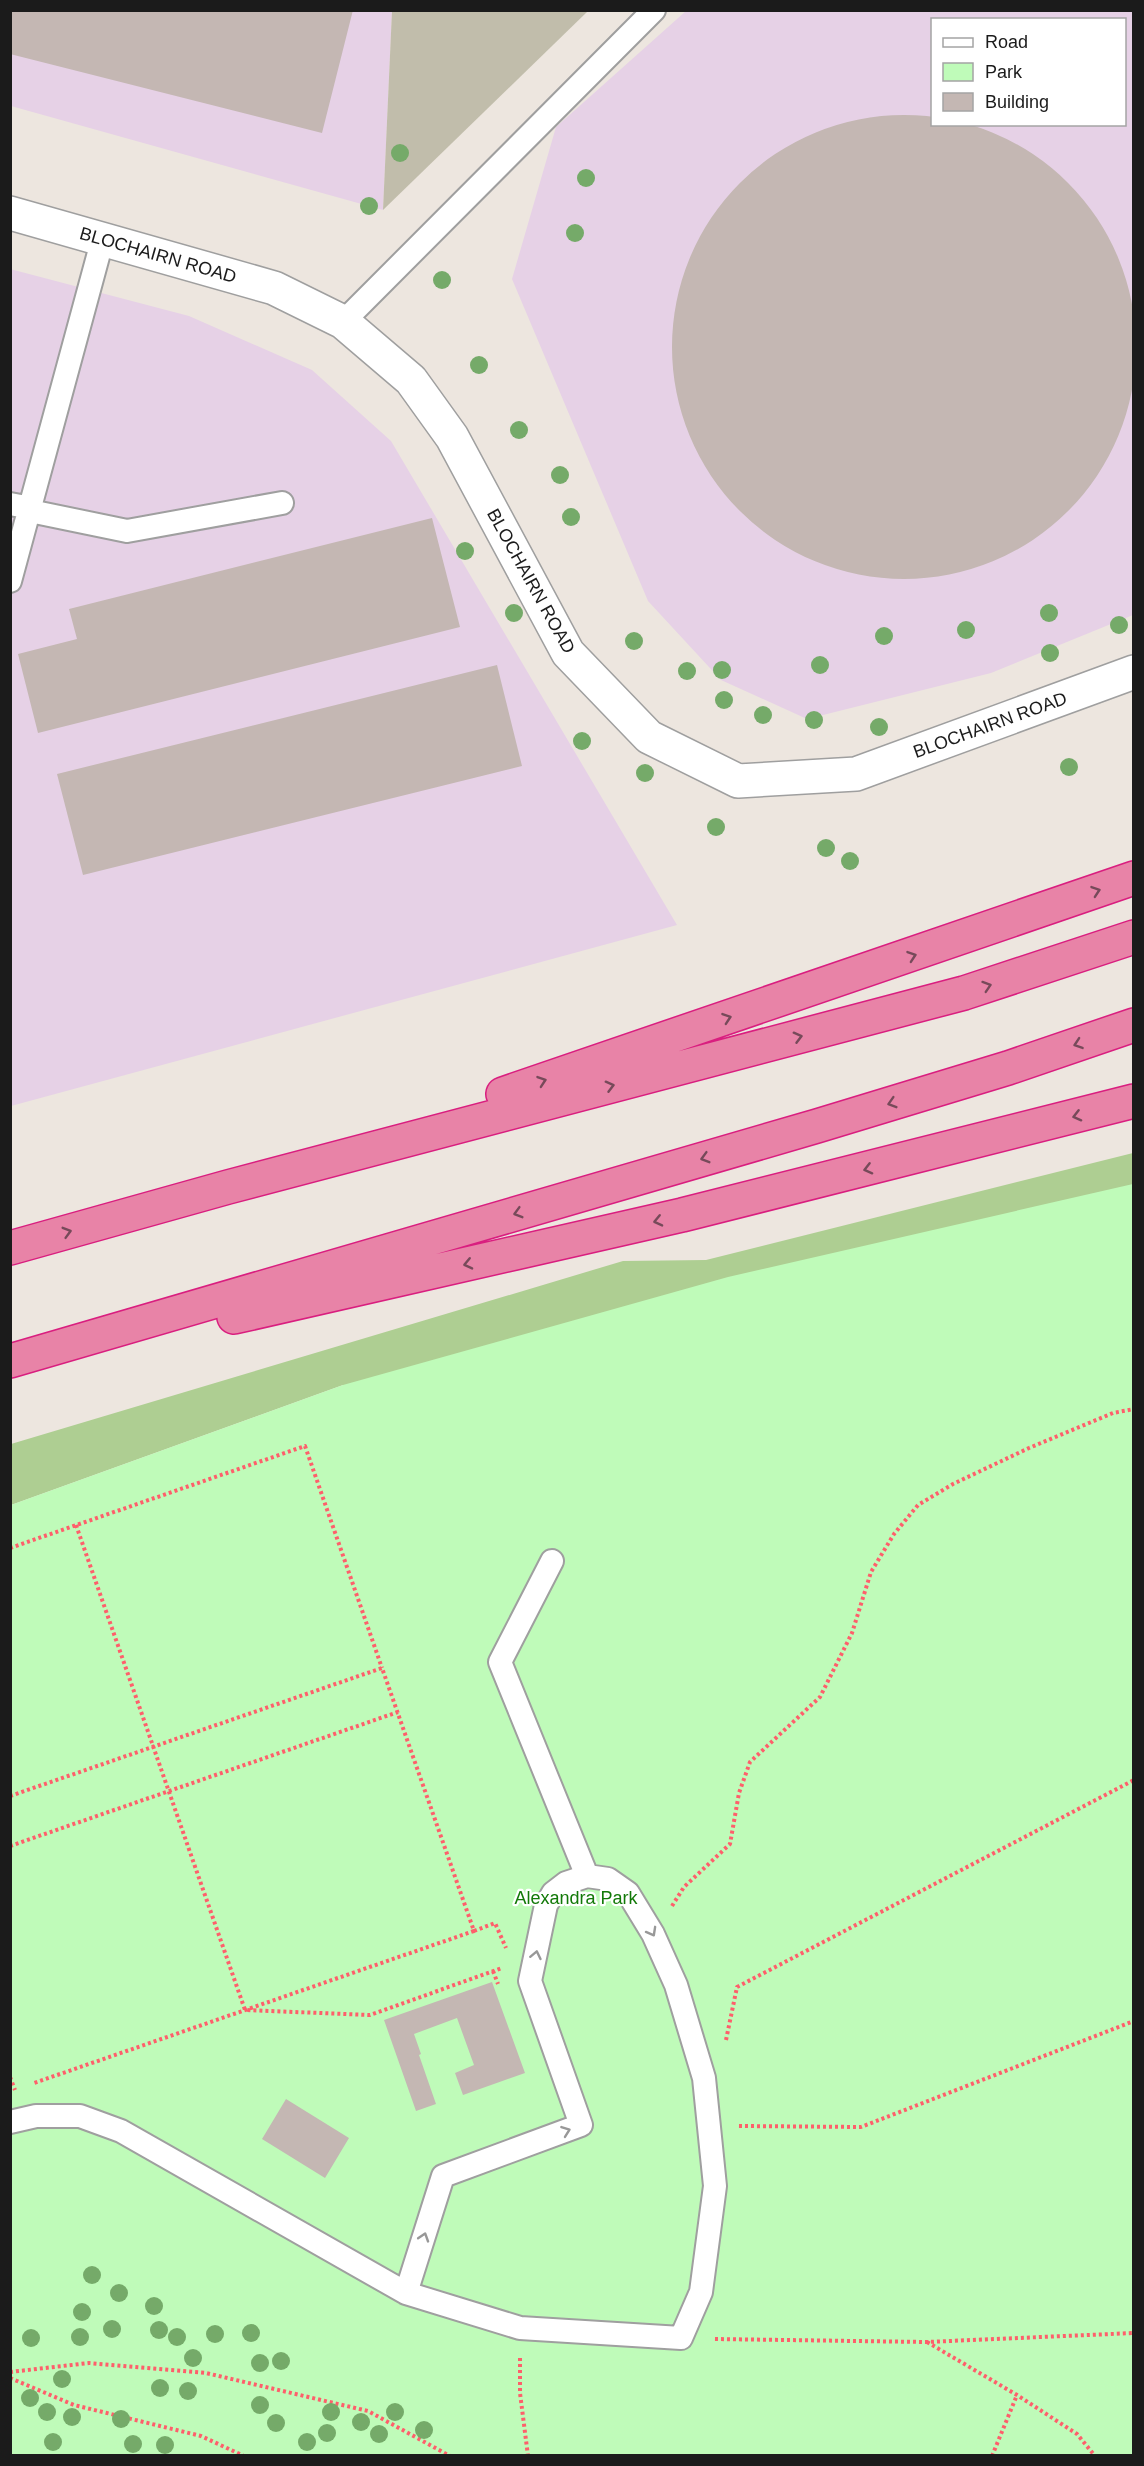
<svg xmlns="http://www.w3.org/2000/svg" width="1144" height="2466" viewBox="0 0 1144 2466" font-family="Arial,sans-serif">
<rect width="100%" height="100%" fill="#ede6df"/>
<path fill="#e6d1e6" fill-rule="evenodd" d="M10,11h382l-9,199 -372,-104z
M686,11h447v604l-142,58 -184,46 -86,-39 -73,-79 -136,-322 44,-152zM932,20h192v104h-192z
M10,269l179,47 123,54 79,71 286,484 -666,181z"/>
<path fill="#c1bdab" d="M392,11h196l-205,199z"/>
<path fill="#aece92" d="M1133,1153v233l-790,-1 -332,120v-61l612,-183 83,-1z"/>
<path fill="#bffbb9" d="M1133,1184v1271l-1122,1v-951l332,-120 385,-108z"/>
<path fill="#c4b7b3" d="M10,10h343l-31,123 -312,-79z
M672 347a232 232 0 1 1 464 0a232 232 0 1 1-464 0Z
M432,518l28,109 -422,106 -20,-79 59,-15 -8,-30z
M497,665l25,101 -439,109 -26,-101z
M492,1982l33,91 -62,22 -8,-22 19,-8 -17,-47 -43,16 7,20 -2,1 17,49 -20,7 -32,-91z
M286,2099l63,39 -24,40 -63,-39z"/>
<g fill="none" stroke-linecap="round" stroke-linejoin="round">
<defs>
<path id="service" d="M343,322l311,-312
M10,504l21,4
M30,511l97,20 155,-28
M10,581l93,-343
M552,1561l-52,101 87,214
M10,2122l26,-6h44l41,15 285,162 114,35 161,10 20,-46 14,-106 -11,-108 -28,-93 -23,-51 -25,-41 -20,-14 -21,-3 -21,7 -13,10 -7,12 -16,76 51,144 -138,51 -37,117"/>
<path id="tertiary" d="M10,213l264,75 69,34 68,58 41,57 116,216 81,84 89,44 118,-7 278,-102"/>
<path id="motorway" d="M503,1094l631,-216
M10,1248l218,-61 736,-194 170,-56
M234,1317l448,-102 452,-114
M10,1361l807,-235 191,-58 126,-43"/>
</defs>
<use href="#service" stroke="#9f9f9f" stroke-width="26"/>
<use href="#tertiary" stroke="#9f9f9f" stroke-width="36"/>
<use href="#motorway" stroke="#d91e7f" stroke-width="36"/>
<path stroke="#fe5f6b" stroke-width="4" stroke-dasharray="3 3" stroke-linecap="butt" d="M76,1525l169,485 125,5 132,-47
M10,1548l295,-102 77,222
M10,1796l372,-128 92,263 -440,152
M10,1846l388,-134
M672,1906l12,-19 46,-43 9,-51 11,-31 70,-65 32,-64 19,-61 23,-38 24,-29 35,-21 76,-36 84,-35 21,-4
M474,1931l21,-8 11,25
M493,1971l5,13
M726,2040l11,-53 397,-207
M10,2077l5,13
M739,2126l122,1 273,-106
M715,2339l211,3 208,-9
M927,2342l90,53 60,39 18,22
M520,2358v35l8,63
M10,2372l79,-9 117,10 162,38 82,45
M10,2378l64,27 127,31 43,20
M992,2456l25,-61"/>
<use href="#service" stroke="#fff" stroke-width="22"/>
<use href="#tertiary" stroke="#fff" stroke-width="33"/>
<use href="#motorway" stroke="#e883a7" stroke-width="33"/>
</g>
<g fill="#75aa69">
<circle cx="400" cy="153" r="9"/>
<circle cx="586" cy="178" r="9"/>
<circle cx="369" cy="206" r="9"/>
<circle cx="575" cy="233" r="9"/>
<circle cx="442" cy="280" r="9"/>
<circle cx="479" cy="365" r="9"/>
<circle cx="519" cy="430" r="9"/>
<circle cx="560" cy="475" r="9"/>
<circle cx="571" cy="517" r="9"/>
<circle cx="465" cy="551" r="9"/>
<circle cx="514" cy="613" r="9"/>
<circle cx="1049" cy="613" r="9"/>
<circle cx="1119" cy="625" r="9"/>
<circle cx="966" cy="630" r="9"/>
<circle cx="884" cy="636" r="9"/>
<circle cx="634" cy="641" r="9"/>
<circle cx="1050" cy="653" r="9"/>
<circle cx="820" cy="665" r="9"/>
<circle cx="722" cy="670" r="9"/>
<circle cx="687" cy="671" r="9"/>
<circle cx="724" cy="700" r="9"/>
<circle cx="763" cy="715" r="9"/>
<circle cx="814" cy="720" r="9"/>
<circle cx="879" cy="727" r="9"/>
<circle cx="582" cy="741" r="9"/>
<circle cx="1069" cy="767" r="9"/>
<circle cx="645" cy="773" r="9"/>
<circle cx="716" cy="827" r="9"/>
<circle cx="826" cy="848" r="9"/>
<circle cx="850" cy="861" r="9"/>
<circle cx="92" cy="2275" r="9"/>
<circle cx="119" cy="2293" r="9"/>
<circle cx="154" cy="2306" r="9"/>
<circle cx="82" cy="2312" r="9"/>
<circle cx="112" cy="2329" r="9"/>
<circle cx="159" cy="2330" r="9"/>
<circle cx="251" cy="2333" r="9"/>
<circle cx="215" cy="2334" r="9"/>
<circle cx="80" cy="2337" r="9"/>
<circle cx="177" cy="2337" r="9"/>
<circle cx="31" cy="2338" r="9"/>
<circle cx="193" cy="2358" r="9"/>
<circle cx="281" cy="2361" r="9"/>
<circle cx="260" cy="2363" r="9"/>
<circle cx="62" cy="2379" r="9"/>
<circle cx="160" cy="2388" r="9"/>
<circle cx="188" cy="2391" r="9"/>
<circle cx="30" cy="2398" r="9"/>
<circle cx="260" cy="2405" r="9"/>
<circle cx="47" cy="2412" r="9"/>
<circle cx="331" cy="2412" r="9"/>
<circle cx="395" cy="2412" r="9"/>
<circle cx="72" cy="2417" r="9"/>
<circle cx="121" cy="2419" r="9"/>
<circle cx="361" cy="2422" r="9"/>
<circle cx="276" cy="2423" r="9"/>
<circle cx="424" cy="2430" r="9"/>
<circle cx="327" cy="2433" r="9"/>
<circle cx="379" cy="2434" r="9"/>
<circle cx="53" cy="2442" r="9"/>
<circle cx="307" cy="2442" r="9"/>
<circle cx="133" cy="2444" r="9"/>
<circle cx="165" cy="2445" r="9"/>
</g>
<defs><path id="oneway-chevron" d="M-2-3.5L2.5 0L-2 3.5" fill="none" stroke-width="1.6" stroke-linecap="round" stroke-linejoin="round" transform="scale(1.5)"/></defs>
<g stroke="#774a5a">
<use href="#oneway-chevron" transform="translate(1096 891) rotate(-19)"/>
<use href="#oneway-chevron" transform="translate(912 956) rotate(-19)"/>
<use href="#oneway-chevron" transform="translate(987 986) rotate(-18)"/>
<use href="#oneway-chevron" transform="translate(727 1018) rotate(-19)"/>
<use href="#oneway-chevron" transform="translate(798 1037) rotate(-15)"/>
<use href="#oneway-chevron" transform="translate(1078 1044) rotate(161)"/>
<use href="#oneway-chevron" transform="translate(542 1081) rotate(-19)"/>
<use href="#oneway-chevron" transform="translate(610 1086) rotate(-15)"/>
<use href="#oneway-chevron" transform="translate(892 1103) rotate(163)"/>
<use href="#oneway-chevron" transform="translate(1077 1116) rotate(166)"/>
<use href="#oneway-chevron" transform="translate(705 1158) rotate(164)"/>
<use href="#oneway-chevron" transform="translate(868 1169) rotate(166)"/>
<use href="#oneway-chevron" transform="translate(518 1213) rotate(164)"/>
<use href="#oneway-chevron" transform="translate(658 1221) rotate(167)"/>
<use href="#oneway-chevron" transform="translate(67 1232) rotate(-16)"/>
<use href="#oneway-chevron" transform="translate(468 1264) rotate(167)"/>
</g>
<g stroke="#989898">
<use href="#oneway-chevron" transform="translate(652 1932) rotate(61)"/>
<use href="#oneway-chevron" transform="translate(536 1955) rotate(-78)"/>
<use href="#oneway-chevron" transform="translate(566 2131) rotate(-20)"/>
<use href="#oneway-chevron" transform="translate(424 2237) rotate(-72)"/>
</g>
<g text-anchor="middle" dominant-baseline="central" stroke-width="4.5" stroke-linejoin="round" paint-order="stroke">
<g font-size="18" fill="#1b1b1b" stroke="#fff">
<text transform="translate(158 255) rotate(16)">BLOCHAIRN ROAD</text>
<text transform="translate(531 581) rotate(61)">BLOCHAIRN ROAD</text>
<text transform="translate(990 725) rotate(-20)">BLOCHAIRN ROAD</text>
</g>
<g font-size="18" fill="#127908" stroke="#fff">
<text x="576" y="1898">Alexandra Park</text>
</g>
</g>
<rect width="1144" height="2466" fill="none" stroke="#1b1b1b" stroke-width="24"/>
<rect x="931" y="18" width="195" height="108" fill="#ffffff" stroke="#a4a4a4" stroke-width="1.5"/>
<rect x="943" y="38" width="30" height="9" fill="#ffffff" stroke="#a4a4a4" stroke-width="1.5"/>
<text x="985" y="48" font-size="18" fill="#1b1b1b">Road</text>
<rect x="943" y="63" width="30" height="18" fill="#bffbb9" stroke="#a4a4a4" stroke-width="1.5"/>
<text x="985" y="78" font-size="18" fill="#1b1b1b">Park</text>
<rect x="943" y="93" width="30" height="18" fill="#c4b7b3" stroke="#a4a4a4" stroke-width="1.5"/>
<text x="985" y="108" font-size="18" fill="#1b1b1b">Building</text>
</svg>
